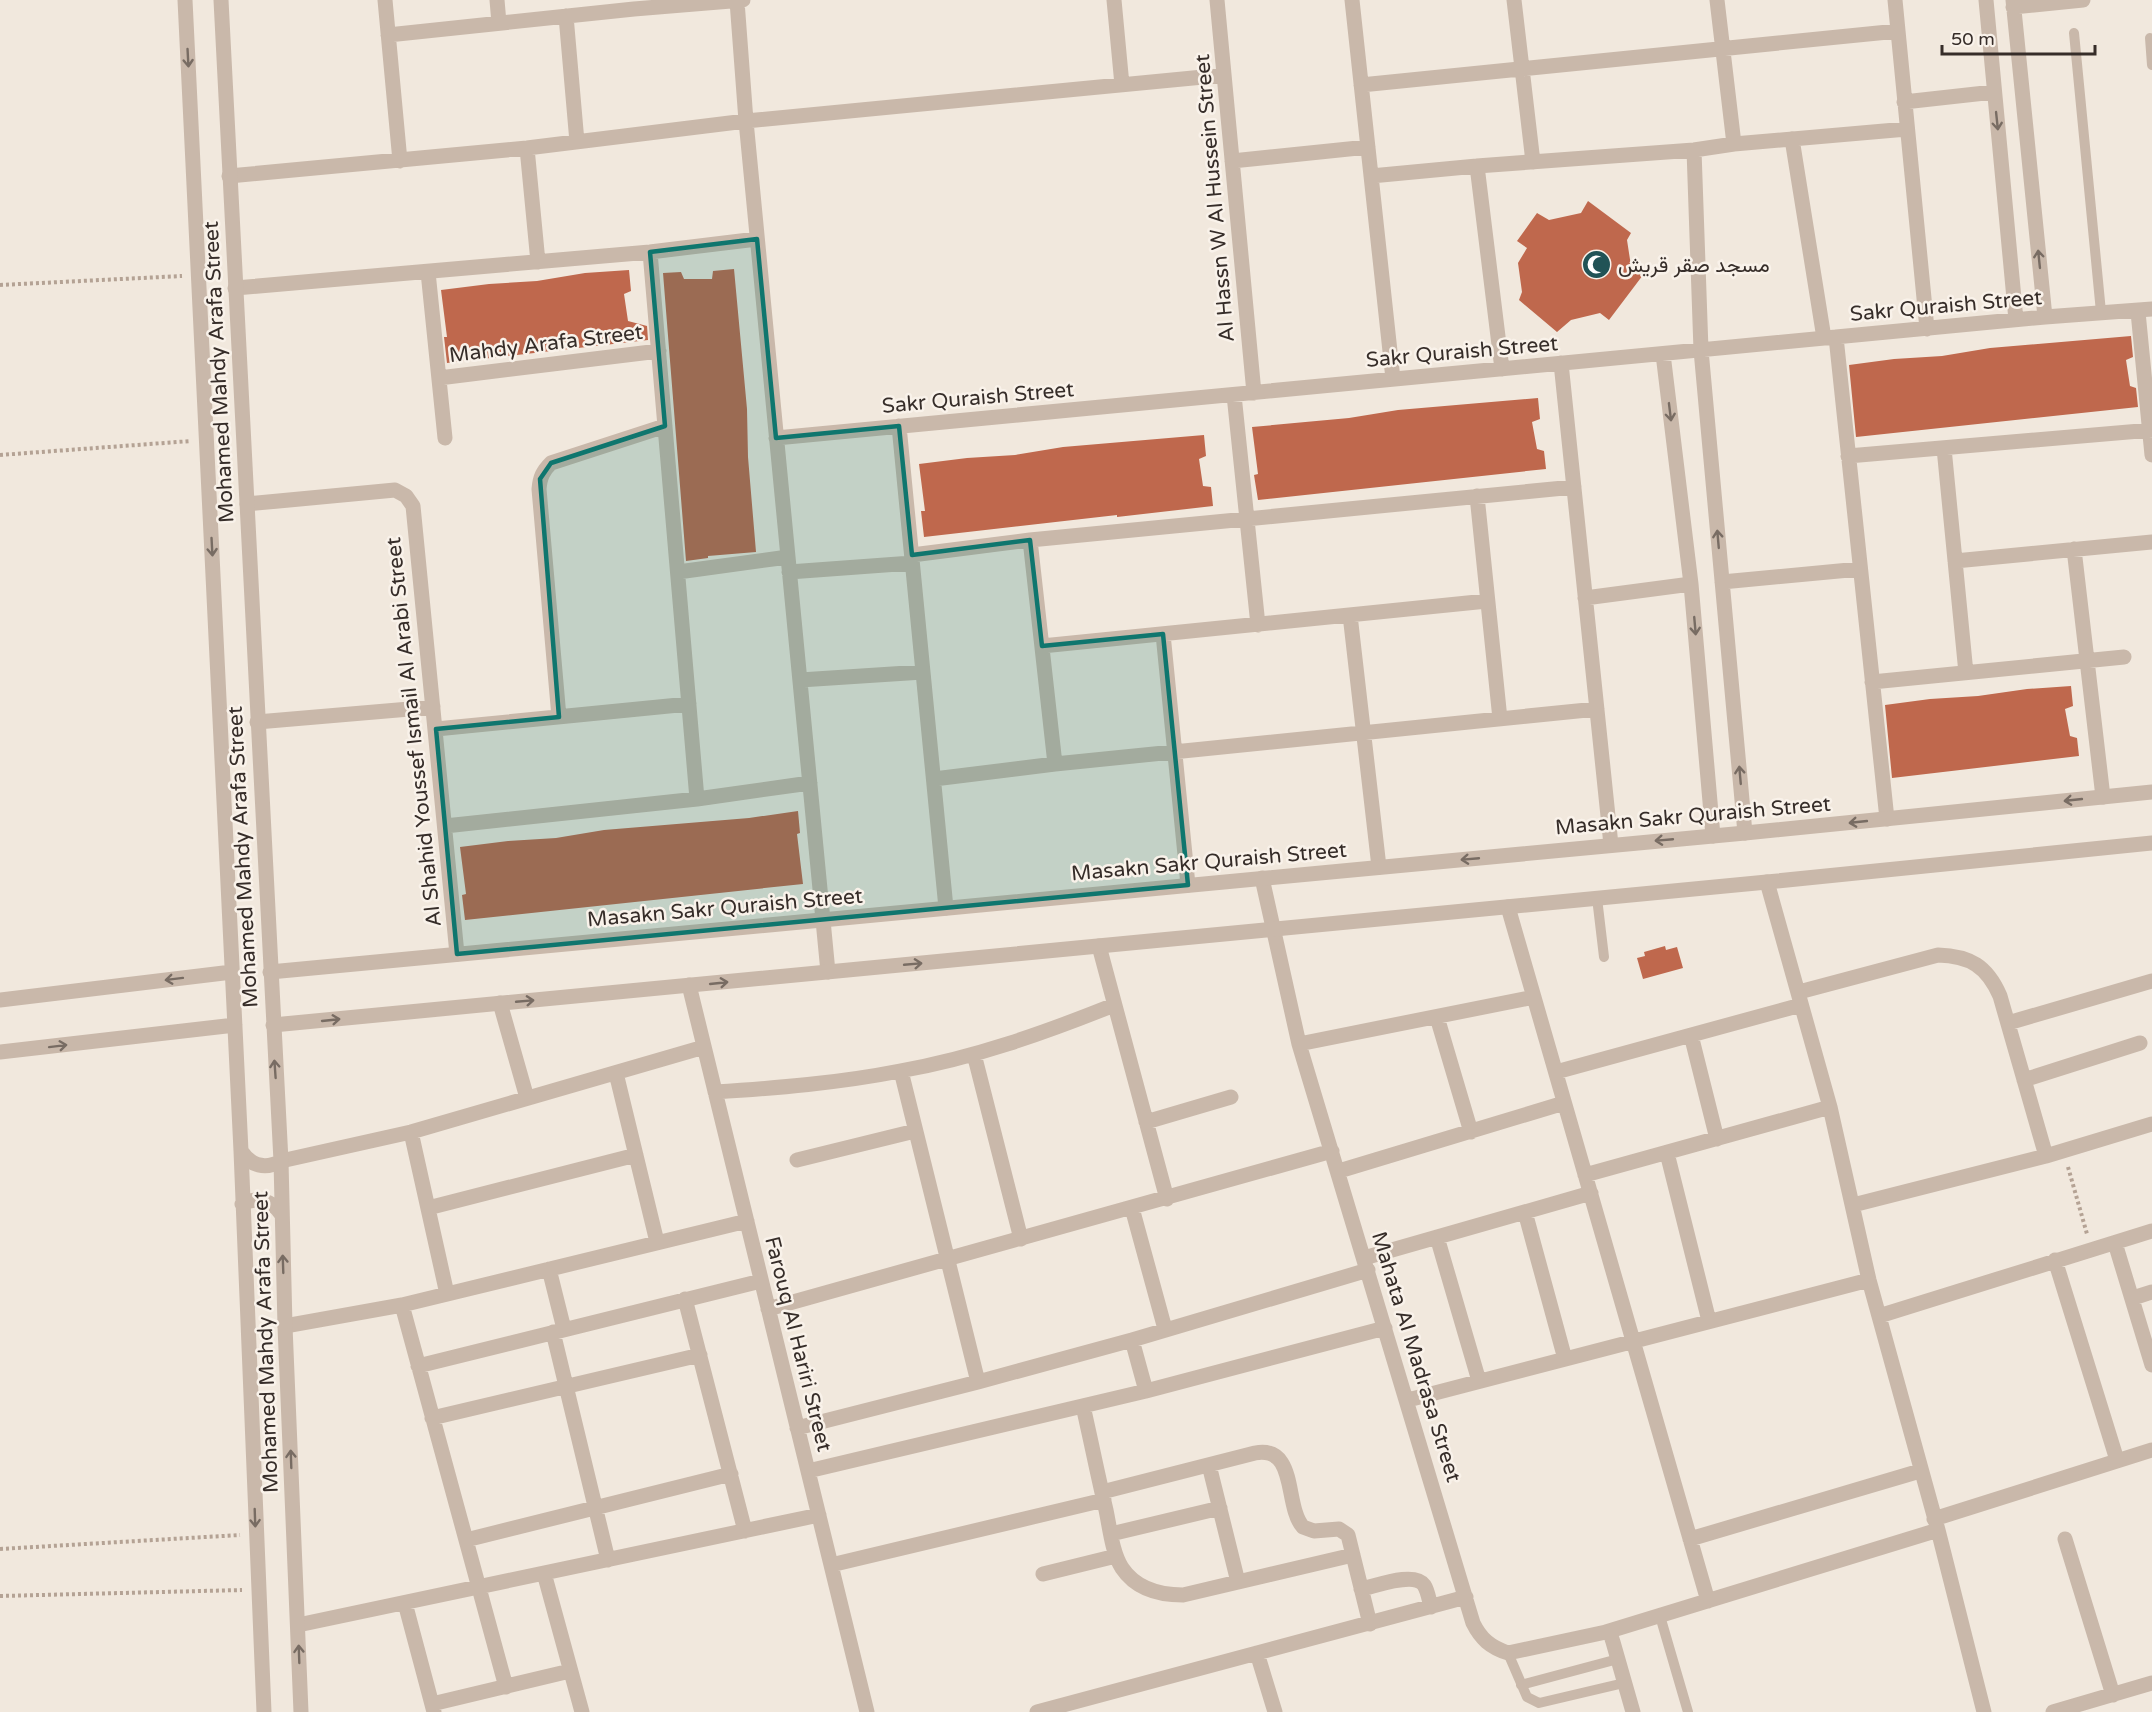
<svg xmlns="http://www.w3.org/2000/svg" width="2152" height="1712" viewBox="0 0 2152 1712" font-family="'Varela Round',Vazirmatn,sans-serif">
<rect width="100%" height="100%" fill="#f1e8dd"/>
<path fill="#bf684d" d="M1588,201l43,32 -4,7 4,26 12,9 -34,45 -9,-7 -29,7 -14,12 -38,-32 3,-8 -4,-29 9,-15 -10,-7 20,-28 12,7 32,-7z
M734,269l13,140 1,48 8,95 -48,4v2l-22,3 -23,-288 18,-1 3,7h28l1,-8z
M629,270l2,21 -7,3 4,27 19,5 1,14 -201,23 -3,-26h3l-6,-47 48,-6 48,-3 48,-8z
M2131,336l2,21 -7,3 4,26 6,2 2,19 -282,30 -7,-72 45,-6 48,-3 48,-8z
M1538,398l2,21 -8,3 5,27 7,2 2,18 -288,31 -4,-25 4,-1 -6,-47 97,-9 49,-8z
M1204,435l2,21 -7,3 4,27 8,1 2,19 -96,11v-2l-193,22 -3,-26h4l-6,-47 48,-6 48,-3 48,-8z
M2071,686l2,20 -8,3 5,27 7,2 2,18 -187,22 -7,-73 45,-6 48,-3 49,-7z
M798,811l2,22 -3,1 6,50 -338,36 -3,-25 4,-1 -6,-47 48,-6 48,-3 48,-8 145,-12z
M1665,946l1,4 11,-3 6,21 -40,11 -6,-21 8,-2 -1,-4z"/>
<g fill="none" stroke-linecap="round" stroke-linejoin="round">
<path stroke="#b4a294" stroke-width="4" stroke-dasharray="3 3" stroke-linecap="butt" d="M0,285l182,-9
M0,455l191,-14
M2068,1167l19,67
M0,1549l240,-14
M0,1596l242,-6"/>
<path stroke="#c9b8aa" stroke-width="10" d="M2074,33l27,279
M2150,38l2,27
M1597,898l7,59
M1660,1616l28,96
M1508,1653l19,44 12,6 85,-20
M1521,1685l97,-26"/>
<path stroke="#c9b8aa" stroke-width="15" d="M385,0l15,161
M497,0l2,23
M1114,0l8,85
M1217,0l37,393
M1352,0l41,379
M1514,0l19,162
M1717,0l17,144
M1895,0l32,329
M1986,0l30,320
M2013,0l32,317
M737,1l9,120 82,851
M2013,7l70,-7
M566,16l11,126
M388,35l246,-26 109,-9
M1361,85l537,-54
M1904,102l90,-10
M1792,139l32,199
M527,148l11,114
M1694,150l7,200 44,483
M1232,161l136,-14
M1477,166l25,203
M229,176l298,-28 219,-27 478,-46
M1371,176l106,-10 217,-16 40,-6 173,-15
M650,252l47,547
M428,272l17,166
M235,288l415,-36 107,-13
M2138,312l14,143
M1836,337l51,482
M1663,354l28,230 22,252
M1561,363l50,482
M439,378l220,-27
M1234,395l24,230
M899,426l47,482
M776,438l1269,-121 107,-8
M1944,448l22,225
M1848,456l304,-26
M1477,496l23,223
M247,504l148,-14 11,6 7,10 44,448
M1030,540l25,224
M2074,549l29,248
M912,555l118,-15 544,-53
M1955,561l197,-19
M678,572l110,-15
M789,572l123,-9
M1722,582l138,-13
M1585,598l106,-14
M1350,615l29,252
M1163,634l25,251
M1042,646l445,-45
M800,680l123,-8
M1872,682l252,-25
M559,717l-20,-228c1,-12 4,-18 12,-26l114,-37
M257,722l176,-15
M436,729l253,-25
M934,779l121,-15 542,-55
M445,826l252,-27 113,-16
M1262,878l37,166 174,579c8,16 17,24 35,30l98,-21 5,4 2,6 20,70
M1767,882l63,225 39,173 69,250 46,182
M1508,907l200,694
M1099,946l68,253
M689,985l178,727
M1799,992l139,-37c32,1 49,11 62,41l46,160
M500,1003l27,95
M1437,1017l34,115
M2008,1023l144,-42
M1691,1035l26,104
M1299,1044l235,-47
M974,1054l47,185
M901,1071l77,311
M1556,1072l245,-67
M616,1073l41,169
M2024,1080l116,-37
M715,1092c62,-4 124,-9 185,-21 74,-13 144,-38 214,-66
M1146,1122l85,-25
M411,1132l36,162
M1667,1153l42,168
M797,1160l118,-29
M281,1161l130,-29 293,-85
M1339,1171l225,-68
M1585,1175l245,-68
M1853,1205l193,-49 106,-32
M428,1208l208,-53
M1132,1208l33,121
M1525,1212l40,147
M1437,1237l42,144
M2115,1243l37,122
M1364,1258l227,-65
M2055,1260l62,200
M549,1269l15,60
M2133,1298l19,-6
M685,1299l60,232
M402,1305l104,382
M768,1309l564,-158
M1879,1316l273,-85
M285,1326l117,-21 345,-84
M553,1332l55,228
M1132,1340l14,51
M418,1366l343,-85
M1408,1400l461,-120
M1083,1406c8,35 15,70 23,104 4,19 6,42 16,58 14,21 37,27 61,27l170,-40
M432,1418l268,-63
M797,1428l181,-46 154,-42 236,-70
M1209,1465l29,117
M808,1471l338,-80 239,-63
M1102,1492l153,-39c43,-8 29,53 48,74l11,4 25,-2 9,6 22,89
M1934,1519l218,-69
M1111,1534l109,-26
M1690,1539l230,-68
M2065,1539l48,156
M466,1540l265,-66
M831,1565l273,-65
M544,1573l38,139
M1043,1574l73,-18
M1361,1589c15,-3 53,-18 63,-4 4,6 5,15 7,22
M405,1603l29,109
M298,1625l521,-110
M1606,1632l332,-102
M1257,1653l18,59
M432,1704l138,-33
M1037,1712l429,-115
M2053,1712l99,-29"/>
<path stroke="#c9b8aa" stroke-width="15" d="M185,0l56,1151 23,561
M221,0l60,1161 4,165 16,386
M270,972l1475,-139 407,-41
M0,1000l232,-28
M273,1025l1494,-143 385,-39
M0,1052l235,-27
M241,1151c10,15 24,19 40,10
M242,1204c16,-8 30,-4 40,11"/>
</g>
<defs><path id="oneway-shaft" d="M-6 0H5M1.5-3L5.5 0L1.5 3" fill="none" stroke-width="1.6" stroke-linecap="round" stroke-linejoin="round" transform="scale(1.5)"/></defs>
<g stroke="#786c63">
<use href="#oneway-shaft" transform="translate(188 58) rotate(87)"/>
<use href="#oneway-shaft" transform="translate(1997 121) rotate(84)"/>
<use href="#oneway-shaft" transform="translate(2039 259) rotate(-96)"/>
<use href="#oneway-shaft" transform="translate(1670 412) rotate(83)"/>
<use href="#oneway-shaft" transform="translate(1718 539) rotate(-95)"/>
<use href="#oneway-shaft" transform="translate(212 547) rotate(87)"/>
<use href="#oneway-shaft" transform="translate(1695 626) rotate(85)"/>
<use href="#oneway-shaft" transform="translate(1740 775) rotate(-95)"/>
<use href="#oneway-shaft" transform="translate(2073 800) rotate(174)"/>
<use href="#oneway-shaft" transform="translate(1858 822) rotate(174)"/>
<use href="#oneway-shaft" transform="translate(1664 840) rotate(175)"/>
<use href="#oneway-shaft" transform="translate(1470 859) rotate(175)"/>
<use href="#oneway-shaft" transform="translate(913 964) rotate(-5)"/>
<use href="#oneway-shaft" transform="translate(174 979) rotate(173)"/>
<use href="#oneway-shaft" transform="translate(719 983) rotate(-6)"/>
<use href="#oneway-shaft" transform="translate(525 1001) rotate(-5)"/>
<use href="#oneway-shaft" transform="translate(331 1020) rotate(-6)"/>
<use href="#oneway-shaft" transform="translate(58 1046) rotate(-7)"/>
<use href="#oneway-shaft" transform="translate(275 1069) rotate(-94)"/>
<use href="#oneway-shaft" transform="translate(283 1264) rotate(-92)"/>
<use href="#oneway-shaft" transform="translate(291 1459) rotate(-92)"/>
<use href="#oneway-shaft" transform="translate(255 1518) rotate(88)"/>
<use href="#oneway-shaft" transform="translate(299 1654) rotate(-92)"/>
</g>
<path fill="#0f766e" fill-opacity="0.2" stroke="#0f766e" stroke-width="4.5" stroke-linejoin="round" d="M757,239l19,199 123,-12 13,129 118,-15 12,106 121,-12 25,251 -731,69 -21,-225 123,-12 -19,-238 11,-16 114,-37 -15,-174z"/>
<defs>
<symbol id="mosque-disc" viewBox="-11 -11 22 22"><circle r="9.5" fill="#215356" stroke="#f9f2ea"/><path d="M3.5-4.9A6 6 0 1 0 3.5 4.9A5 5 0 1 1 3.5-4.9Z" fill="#fff"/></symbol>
</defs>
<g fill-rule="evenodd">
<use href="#mosque-disc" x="1580" y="248" width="33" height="33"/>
</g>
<g text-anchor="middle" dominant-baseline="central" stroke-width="5" stroke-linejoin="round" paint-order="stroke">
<g font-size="21" fill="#362d29" stroke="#f9f2ea">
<text transform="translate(1215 198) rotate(-95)">Al Hassn W Al Hussein Street</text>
<text transform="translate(1946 306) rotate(-5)">Sakr Quraish Street</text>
<text transform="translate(546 344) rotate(-7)">Mahdy Arafa Street</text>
<text transform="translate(1462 352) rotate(-5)">Sakr Quraish Street</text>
<text transform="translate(219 372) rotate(-93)">Mohamed Mahdy Arafa Street</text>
<text transform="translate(978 398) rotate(-5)">Sakr Quraish Street</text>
<text transform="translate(414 732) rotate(-96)">Al Shahid Youssef Ismail Al Arabi Street</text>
<text transform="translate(1693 816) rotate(-5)">Masakn Sakr Quraish Street</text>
<text transform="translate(243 857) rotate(-93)">Mohamed Mahdy Arafa Street</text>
<text transform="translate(1209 862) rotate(-5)">Masakn Sakr Quraish Street</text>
<text transform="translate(725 908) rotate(-5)">Masakn Sakr Quraish Street</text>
<text transform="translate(266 1342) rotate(-92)">Mohamed Mahdy Arafa Street</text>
<text transform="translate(798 1344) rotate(76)">Farouq Al Hariri Street</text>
<text transform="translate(1416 1357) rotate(73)">Mahata Al Madrasa Street</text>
</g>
<g font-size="21" fill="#362d29" stroke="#f9f2ea" text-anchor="start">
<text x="1618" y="265">مسجد صقر قريش</text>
</g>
</g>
<path d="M1942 45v9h153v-9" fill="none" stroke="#362d29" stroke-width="3"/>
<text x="1951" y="45" font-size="18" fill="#362d29" stroke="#f9f2ea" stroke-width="4.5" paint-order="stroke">50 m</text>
</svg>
